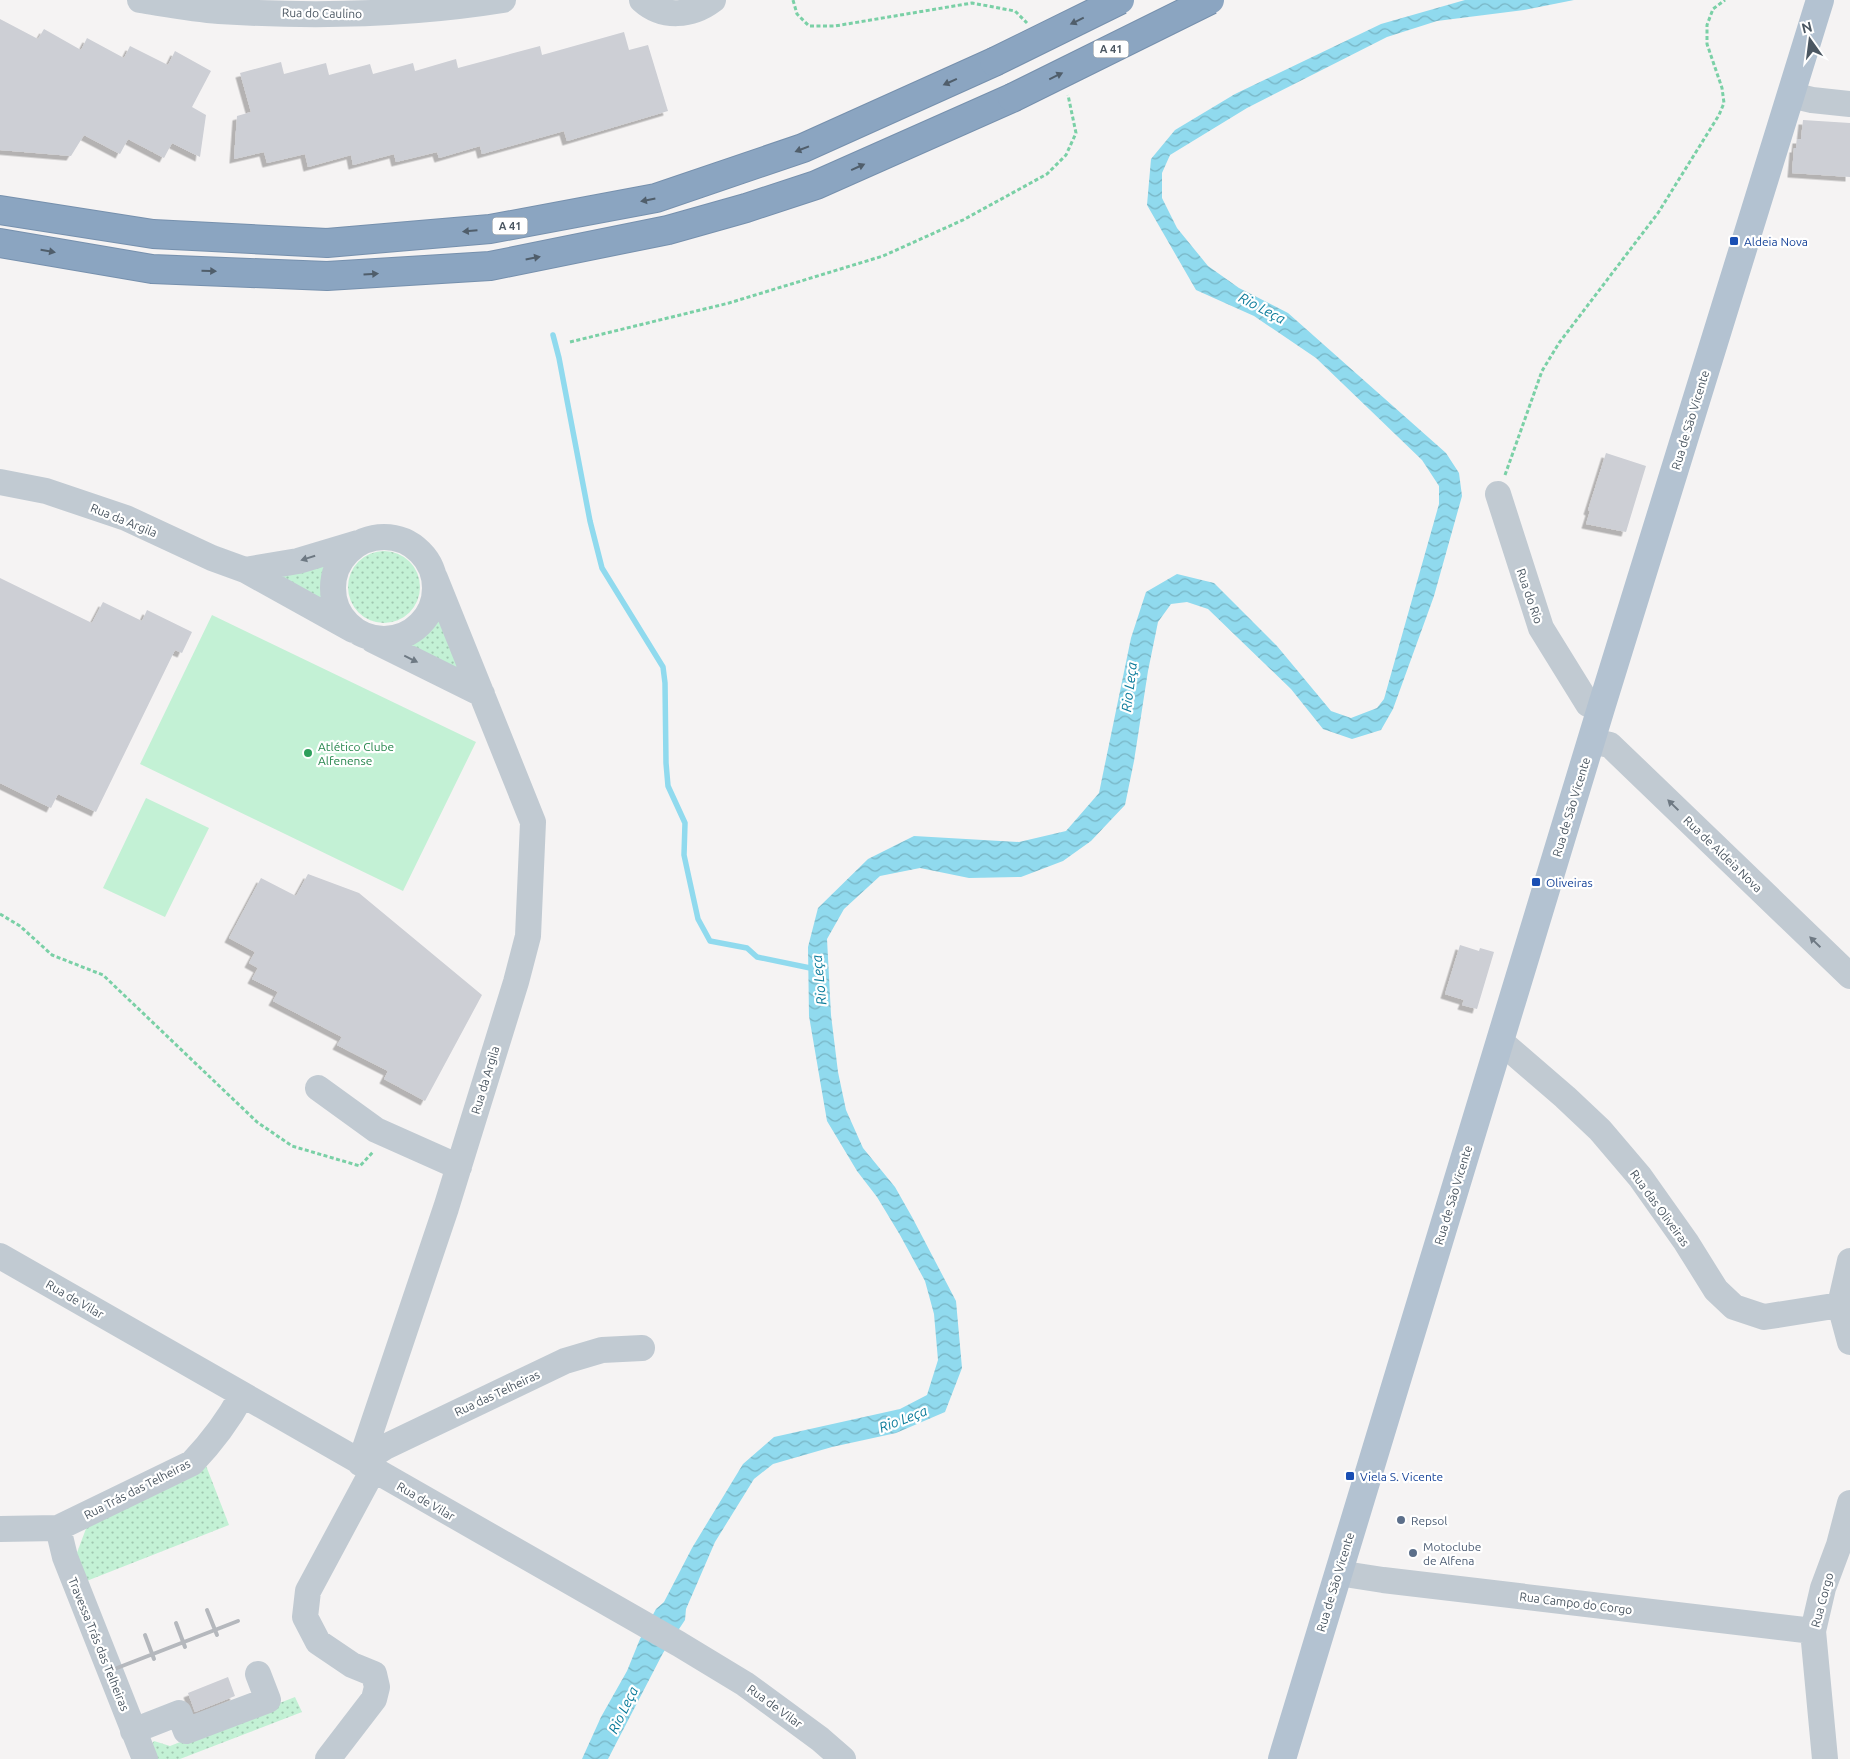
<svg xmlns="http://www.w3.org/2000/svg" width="1850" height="1759" viewBox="0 0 1850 1759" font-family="Ubuntu,sans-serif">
<defs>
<pattern id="green-dots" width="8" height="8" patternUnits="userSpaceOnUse" patternTransform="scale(1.25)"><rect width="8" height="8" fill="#c3f1d5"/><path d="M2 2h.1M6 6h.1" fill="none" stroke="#a0c6b0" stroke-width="1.8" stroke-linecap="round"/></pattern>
<pattern id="water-waves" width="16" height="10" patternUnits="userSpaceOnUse" patternTransform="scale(1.25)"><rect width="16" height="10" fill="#90daee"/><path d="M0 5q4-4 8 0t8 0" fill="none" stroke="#78b4c4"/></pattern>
<filter id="shadow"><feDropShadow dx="-4.5" dy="4.5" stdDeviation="0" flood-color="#0004"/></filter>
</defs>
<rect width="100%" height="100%" fill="#f5f3f3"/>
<path fill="url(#green-dots)" d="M348 587a36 36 0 1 1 72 0a36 36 0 1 1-72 0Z
M326,564l-4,14 1,23 -54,-27z
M438,617l21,52 -51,-24 18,-13z
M205,1463l24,62 -145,57 -9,-24 12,-32z
M295,1697l7,15 -122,47h-28l-4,-11 6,-7 16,5z"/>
<path fill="#c3f1d5" d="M212,615l264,127 -73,149 -263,-127z
M146,798l63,30 -44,89 -62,-29z"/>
<path fill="url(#water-waves)" d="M1465,0h109l-50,10 -87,11 -50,16 -140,71 -77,47 -8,18v25l15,30 31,38 31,22 49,25 158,140 13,20 3,23 -28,100 -41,113 -12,21 -29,9 -29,-10 -32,-40 -83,-80 -21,-7 -16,2 -13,18 -10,49 -14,90 -9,44 -34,36 -28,20 -42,16 -52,1 -49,-10 -40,8 -36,33 -17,30 4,76 7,57 8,38 17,38 32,39 17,30 44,84 6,67 -17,44 -49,21 -64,14 -59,17 -19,15 -39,63 -29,67 -1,11 -22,33 -55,106h-26l19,-42 26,-46 13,-32 16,-30 8,-7 28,-54 51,-84 31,-27 126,-28 27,-14 11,-35 -4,-46 -9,-33 -25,-46 -23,-38 -20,-26 -30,-50 -18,-105 -1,-69 10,-39 50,-49 46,-23 105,6 47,-11 33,-38 32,-155 15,-46 31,-18 37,9 63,63 54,65 20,7 26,-10 7,-9 55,-195v-18l-17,-26 -106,-102 -62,-42 -58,-26 -49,-85 4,-46 24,-29 60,-36 146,-70z"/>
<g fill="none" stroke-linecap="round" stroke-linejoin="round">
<path stroke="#90daee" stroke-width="5.5" d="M553,335l6,23 31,163 12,47 61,99 2,16 1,80 2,23 17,37 -1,32 5,23 9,41 12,22 37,7 10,9 58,12"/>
</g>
<path fill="#cdcfd5" filter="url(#shadow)" d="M0,19l38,20 6,-10 37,21 6,-12 37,20 6,-12 38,19 7,-14 36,20 -19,36 14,8 -6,42 -28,-14 -8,15 -36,-19 -8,15 -36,-19 -13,21 -71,-6z
M624,32l5,18 19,-5 20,66 -101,30 -3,-10 -82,23 -2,-8 -41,12 -2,-6 -41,10 -2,-8 -41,11 -2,-10 -43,12 -3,-13 -38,9 -3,-11 -30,7 3,-43 14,-4 -11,-39 41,-11 3,12 42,-11 3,12 41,-11 3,10 40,-11 2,8 41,-12 2,9 82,-22 2,9z
M1803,120l47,3v54l-58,-4 2,-25h2l1,-9h4z
M1606,453l40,13 -20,66 -40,-8 4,-13 -2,-1z
M0,578l92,45 11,-21 39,19 5,-11 45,22 -10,21 -7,-3 -79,162 -38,-18 -7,14 -51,-25z
M308,874l51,19 123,102 -57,106 -41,-22 4,-8 -51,-26 5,-8 -69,-36 5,-9 -26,-13 6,-11 -9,-5 6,-11 -26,-14 32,-60 35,18z
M1460,945l19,6 1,-3 14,4 -17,57 -15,-4 2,-5 -19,-6z
M228,1677l7,19 -40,16 -7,-19z"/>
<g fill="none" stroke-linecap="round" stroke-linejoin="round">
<defs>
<path id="highway" d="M0,210l153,24 174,9 163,-14 166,-31 147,-50 191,-86
M0,243l152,26 175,7 163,-10 178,-36 78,-22 70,-23 196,-87"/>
</defs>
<use href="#highway" stroke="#7690ad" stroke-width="30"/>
<path stroke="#7ad0a6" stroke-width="3" stroke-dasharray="4 2.5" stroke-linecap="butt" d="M793,0l4,14 12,12h26l137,-23 43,8 12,12
M570,342l159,-39 154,-47 80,-36 84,-46 19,-19 10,-22 -8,-38
M1505,475l37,-104 17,-28 99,-130 61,-98 5,-12 -2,-15 -15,-44v-19l6,-16 12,-9
M0,914l20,12 32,29 51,20 154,147 35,24 68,20 13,-14"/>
<path stroke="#c1cad2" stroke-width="26" d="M140,0c26,4 53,9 79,11 95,6 191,4 284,-11
M642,0c21,19 50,16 71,0
M1791,95l21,5 38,4
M0,482l46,9 80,27 86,40 33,12 108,60
M1498,494l43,134 47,76 13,4
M333 588a51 51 0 1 1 102 0a51 51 0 1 1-102 0Z
M245,570l53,-9 60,-18
M373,640l109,54
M1591,741l19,4 240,231
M1500,1041l65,56 35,33 40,47 46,65 30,48 18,17 30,10 76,-12
M318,1088l58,42 83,37
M0,1256l679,388 66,40 75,55 23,20
M1850,1261l-10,44 10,37
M360,1463l86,-255 70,-226 12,-46 5,-114 -98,-244
M360,1463l25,-16 180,-86 37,-11 40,-2
M58,1528l7,29 80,202
M0,1529l58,-1 134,-65c19,-20 37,-44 50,-68
M1338,1573l45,7 430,51
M133,1731l46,-18 7,18 82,-31 -10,-26
M328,1759l46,-60 3,-12 -3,-13 -22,-9 -34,-23 -13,-25 3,-26 65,-121
M1825,1759l-12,-128 10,-43 16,-43 11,-42"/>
<path stroke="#b3c2d1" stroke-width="28" d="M1282,1759l319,-1051 219,-708"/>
<use href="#highway" stroke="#8ba5c1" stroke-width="28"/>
<path stroke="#b5b8bd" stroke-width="4" d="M207,1610l10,25
M176,1623l9,24
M145,1635l9,24
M117,1668l121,-47"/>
<defs>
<path id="highway-bridge" d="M994,62l126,-62
M1012,98l198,-98"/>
</defs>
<use href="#highway-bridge" stroke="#7690ad" stroke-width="30" stroke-linecap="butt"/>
<use href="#highway-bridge" stroke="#8ba5c1" stroke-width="28"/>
</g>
<defs><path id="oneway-solid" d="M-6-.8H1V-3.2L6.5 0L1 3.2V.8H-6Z" transform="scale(1.25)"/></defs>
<g fill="#505e6b">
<use href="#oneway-solid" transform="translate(1077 21) rotate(154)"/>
<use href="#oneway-solid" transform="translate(1056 76) rotate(-26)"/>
<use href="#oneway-solid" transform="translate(950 82) rotate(156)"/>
<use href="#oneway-solid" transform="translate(802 149) rotate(159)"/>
<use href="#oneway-solid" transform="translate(858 167) rotate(-24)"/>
<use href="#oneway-solid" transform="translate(648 200) rotate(169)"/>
<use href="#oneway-solid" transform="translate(470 231) rotate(175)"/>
<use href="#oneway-solid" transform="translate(48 251) rotate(10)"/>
<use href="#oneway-solid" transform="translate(533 258) rotate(-11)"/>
<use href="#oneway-solid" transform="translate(209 271) rotate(2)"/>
<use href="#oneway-solid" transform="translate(371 274) rotate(-4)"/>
</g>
<g fill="#6e7983">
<use href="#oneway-solid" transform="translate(308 558) rotate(163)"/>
<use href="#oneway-solid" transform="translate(411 659) rotate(26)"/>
<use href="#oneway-solid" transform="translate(1673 805) rotate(-136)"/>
<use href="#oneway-solid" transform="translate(1815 942) rotate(-136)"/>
</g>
<g fill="#1a4fb4" stroke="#fff" stroke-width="2">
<rect x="1729" y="236" width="10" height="10" rx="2.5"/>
<rect x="1531" y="877" width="10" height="10" rx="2.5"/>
<rect x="1345" y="1471" width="10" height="10" rx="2.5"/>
</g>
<circle fill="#2e9e5b" stroke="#fff" stroke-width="2" cx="308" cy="753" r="5"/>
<g fill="#5c6f8a" stroke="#fff" stroke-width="2">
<circle cx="1401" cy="1520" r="5"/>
<circle cx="1413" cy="1553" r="5"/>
</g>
<g text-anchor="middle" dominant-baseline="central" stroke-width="4.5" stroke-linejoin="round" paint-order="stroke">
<g fill="#fff" stroke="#808990" stroke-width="1">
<rect x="1093.5" y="40.5" width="35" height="17" rx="4"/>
<rect x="492.5" y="217.5" width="35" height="17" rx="4"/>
</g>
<g font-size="11" font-weight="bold" fill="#4a5661">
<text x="1111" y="49">A 41</text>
<text x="510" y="226">A 41</text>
</g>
<g font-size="12" fill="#4a5661" stroke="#fff">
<text transform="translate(322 13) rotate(1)">Rua do Caulino</text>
<text transform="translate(1690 420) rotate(-73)">Rua de São Vicente</text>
<text transform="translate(124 520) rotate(22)">Rua da Argila</text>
<text transform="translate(1530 596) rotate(71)">Rua do Rio</text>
<text transform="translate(1571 807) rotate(-73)">Rua de São Vicente</text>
<text transform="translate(1723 854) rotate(44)">Rua de Aldeia Nova</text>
<text transform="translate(485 1080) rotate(-73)">Rua da Argila</text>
<text transform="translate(1453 1195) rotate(-73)">Rua de São Vicente</text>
<text transform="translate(1660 1208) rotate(54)">Rua das Oliveiras</text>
<text transform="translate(75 1299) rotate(30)">Rua de Vilar</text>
<text transform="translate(497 1393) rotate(-25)">Rua das Telheiras</text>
<text transform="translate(137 1489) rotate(-27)">Rua Trás das Telheiras</text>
<text transform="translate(426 1501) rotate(30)">Rua de Vilar</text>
<text transform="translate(1335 1582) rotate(-73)">Rua de São Vicente</text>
<text transform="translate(1822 1600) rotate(-75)">Rua Corgo</text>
<text transform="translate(1576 1603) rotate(7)">Rua Campo do Corgo</text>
<text transform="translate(99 1644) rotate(68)">Travessa Trás das Telheiras</text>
<text transform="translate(775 1706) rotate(36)">Rua de Vilar</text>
</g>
<g font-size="12" fill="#164399" stroke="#fff" text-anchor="start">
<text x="1744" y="241">Aldeia Nova</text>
<text x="1546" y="882">Oliveiras</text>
<text x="1360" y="1476">Viela S. Vicente</text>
</g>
<g font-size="12" fill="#27864d" stroke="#fff" text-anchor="start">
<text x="318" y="746">Atlético Clube<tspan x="318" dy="14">Alfenense</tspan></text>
</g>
<g font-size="12" fill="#4e5e75" stroke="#fff" text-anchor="start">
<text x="1411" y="1520">Repsol</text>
<text x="1423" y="1546">Motoclube<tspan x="1423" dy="14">de Alfena</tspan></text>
</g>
<g font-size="14" font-style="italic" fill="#0c7c9b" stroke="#fff">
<text transform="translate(1262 308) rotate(28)">Rio Leça</text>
<text transform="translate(1129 687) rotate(-83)">Rio Leça</text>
<text transform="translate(819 980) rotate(-96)">Rio Leça</text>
<text transform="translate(903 1419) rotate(-21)">Rio Leça</text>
<text transform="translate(623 1710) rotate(-64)">Rio Leça</text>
</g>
</g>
<g transform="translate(1810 40) rotate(346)" stroke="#ffffff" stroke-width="4" paint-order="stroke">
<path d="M0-4L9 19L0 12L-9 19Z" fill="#4a5661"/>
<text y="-8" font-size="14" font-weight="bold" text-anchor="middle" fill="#4a5661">N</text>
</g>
</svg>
